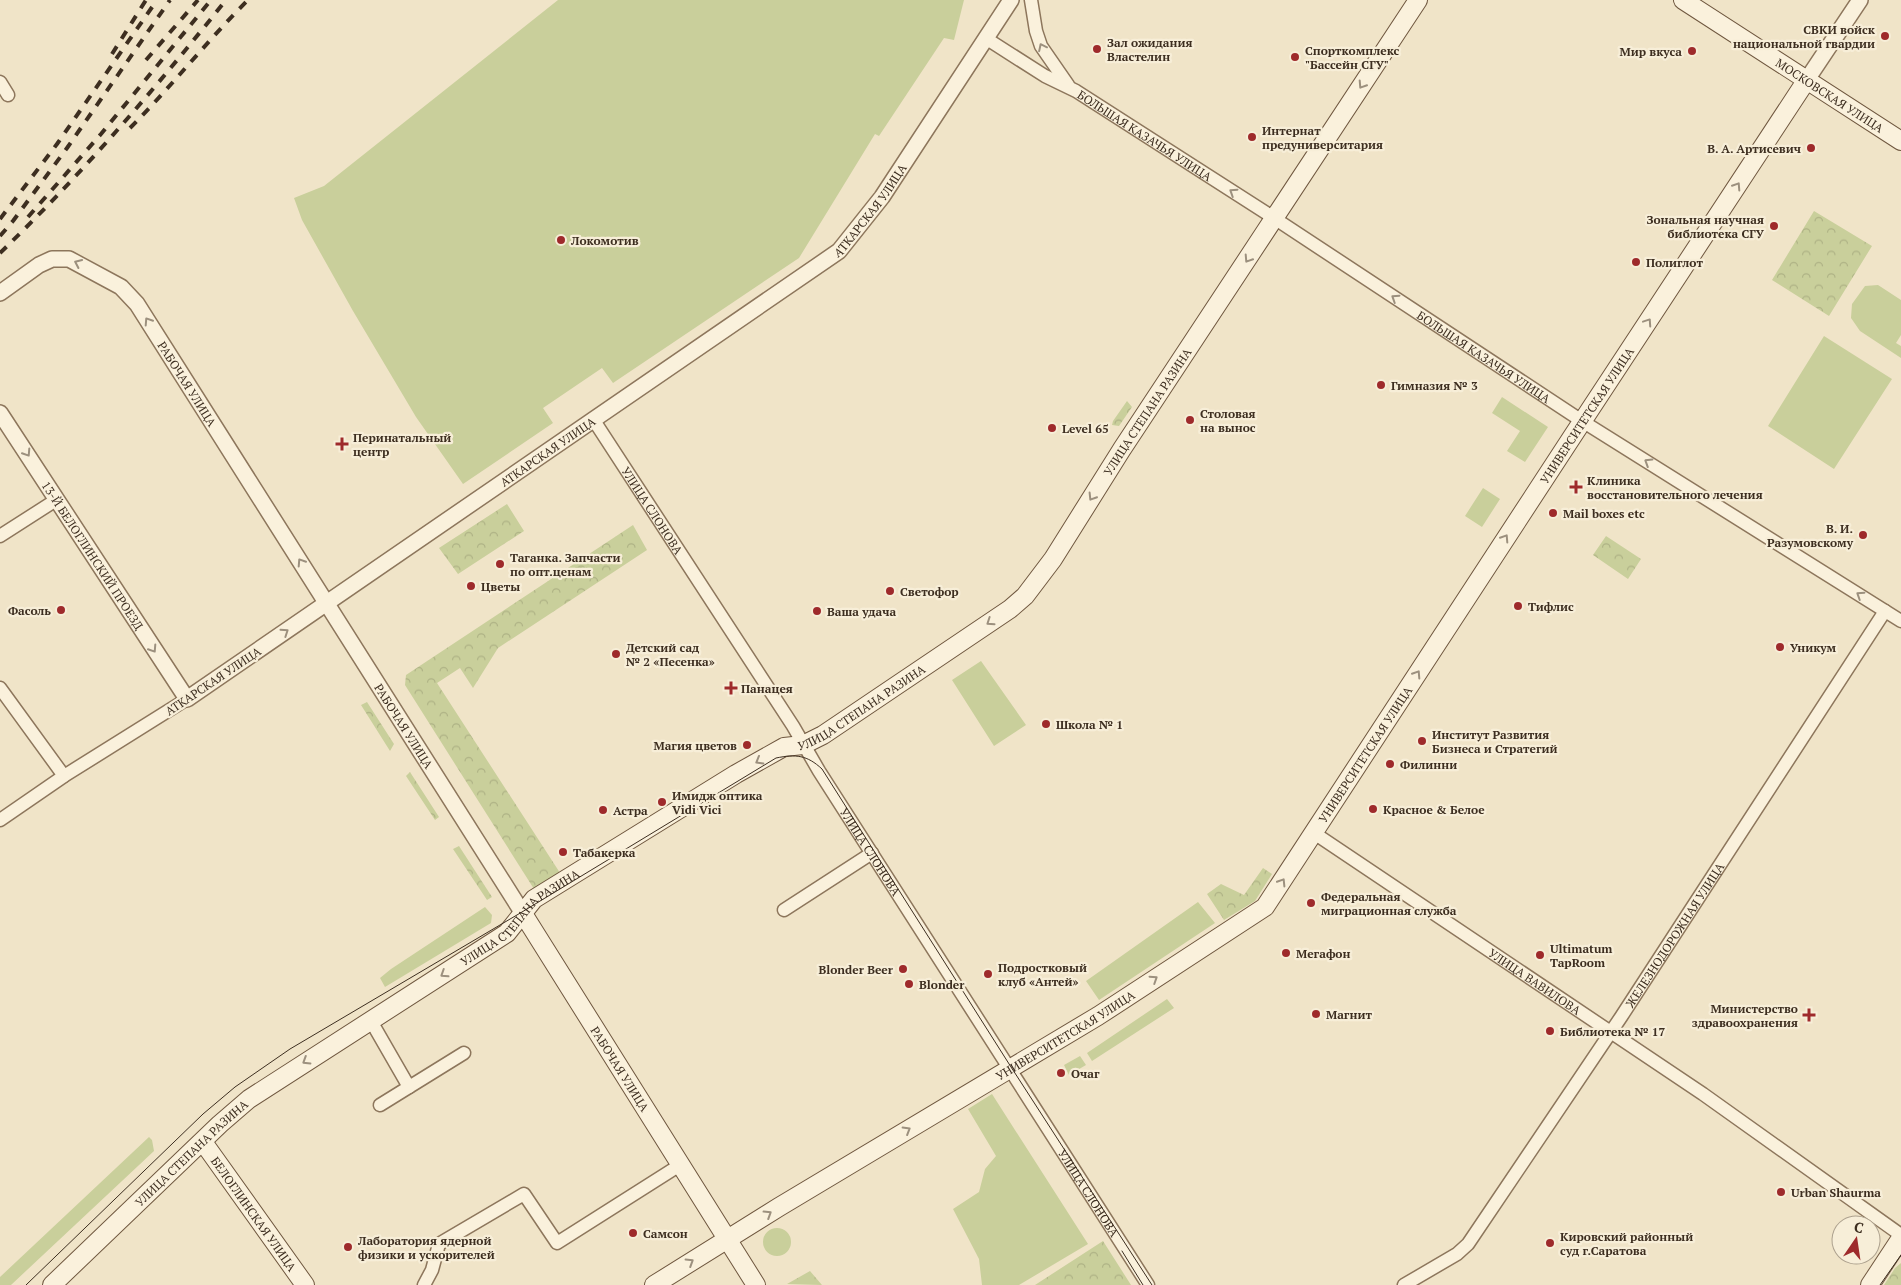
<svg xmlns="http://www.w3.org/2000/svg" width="1901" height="1285" viewBox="0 0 1901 1285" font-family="'PT Serif',serif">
<defs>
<pattern id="forest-crowns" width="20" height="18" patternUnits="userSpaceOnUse" patternTransform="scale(1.25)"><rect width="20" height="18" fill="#c9cf9b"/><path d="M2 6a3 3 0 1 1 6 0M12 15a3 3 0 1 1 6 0" fill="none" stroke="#aeb285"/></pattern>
</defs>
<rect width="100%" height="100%" fill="#f0e4c8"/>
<path fill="#c9cf9b" d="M558,0h406l-10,40 -10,-2 -65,98 -4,-2 -76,124 -186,125 -11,-15 -59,40 10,15 -90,61 -47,-67 -63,-106 -51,-91 -8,-22 30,-12z
M1878,285l23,15v35l-5,8 5,3v12l-41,-27 -9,-13 1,-14 13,-18z
M1824,336l68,43 -58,90 -66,-43z
M1502,397l46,30 -23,35 -18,-11 13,-20 -28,-18z
M1483,488l17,11 -18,28 -17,-11z
M981,661l45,64 -32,21 -42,-66z
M1198,902l17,21 -116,77 -13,-19z
M485,907l7,8 -1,8 -106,64 -5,-9 11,-9z
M1167,999l7,9 -82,53 -5,-8z
M1080,1056l6,9 -17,10 -5,-10z
M992,1094l96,150 -69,41h-37l-3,-26 -26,-50 26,-17 6,-23 11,-13 -28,-47z
M149,1137l3,3 2,11 -143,134h-11v-8z
M763 1242a14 14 0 1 1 28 0a14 14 0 1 1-28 0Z"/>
<path fill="url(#forest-crowns)" d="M1814,211l58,35 -43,70 -57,-36z
M1127,401l5,6 -13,19 -7,-1 1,-4z
M507,504l17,27 -66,43 -19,-26z
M633,525l14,25 -149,98 -25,40 -13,-20 -23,15 125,193 -28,13 -129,-204 1,-10z
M1606,536l35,23 -13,20 -35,-24z
M367,702l27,42 -4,7 -29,-46z
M410,772l29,45 -4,3 -29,-44z
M459,846l33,51 -5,3 -34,-51z
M1263,868l9,6 -17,27 -31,19 -17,-26 14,-10 23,11z
M1103,1241l28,44h-96z
M1901,1263v22h-17l11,-17z
M810,1271l12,14 -35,-1z"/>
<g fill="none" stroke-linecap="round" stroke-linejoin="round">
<defs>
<g id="minor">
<path d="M1031,0l5,31 5,15 27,39"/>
<path id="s1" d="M987,39l58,37 31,15 198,127 308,203 319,200"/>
<path d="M0,82l8,13"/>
<path id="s2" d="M593,419l200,307 26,45 329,514"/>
<path d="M0,536l56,-36"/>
<path d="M0,688l64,88"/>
<path d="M0,820l64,-44 123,-77"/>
<path id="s3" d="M1314,833l389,261 198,141"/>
<path d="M784,910l88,-57"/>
<path d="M371,1021l38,66"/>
<path d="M380,1105l84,-52"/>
<path d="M424,1285l8,-15 7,-26 85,-50 33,49 123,-78"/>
<path id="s4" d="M1404,1285l53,-31 11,-10 153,-227 264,-406"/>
</g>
<g id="tertiary">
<path d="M1806,81l54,-81"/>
<path id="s5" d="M0,293l39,-28 13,-6h17l52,28 16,17 385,608"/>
<path id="s6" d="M0,413l187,286 652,-448 43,-54 129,-197"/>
</g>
<g id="secondary">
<path id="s7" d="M1683,0l218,141"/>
<path id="s8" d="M522,912l234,373"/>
<path id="s9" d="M203,1142l102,143"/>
<path id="s10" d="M52,1285l168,-161 29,-25 258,-166 27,-34 202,-125 48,-27 19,-2 20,-10 187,-126 15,-13 28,-37 69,-110 296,-449"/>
<path id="s11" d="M654,1285l125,-78 319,-191 167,-109 307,-470 234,-356"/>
<path d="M1870,1285l31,-47"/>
</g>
</defs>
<use href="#minor" stroke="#8d765c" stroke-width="15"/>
<use href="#tertiary" stroke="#8d765c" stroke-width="18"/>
<use href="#secondary" stroke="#6f573f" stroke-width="20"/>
<use href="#minor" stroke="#faf1dc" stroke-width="12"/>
<use href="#tertiary" stroke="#faf1dc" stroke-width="15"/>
<use href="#secondary" stroke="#faf1dc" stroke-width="18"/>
<path stroke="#3d2e20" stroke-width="1" d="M1122,1251l21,34
M26,1285l177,-171 32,-27 55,-38 232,-137 254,-154c20,-4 31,-3 46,11l189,298 141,218
M1880,1285l21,-30"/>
<path stroke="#3d2e20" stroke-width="4" stroke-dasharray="9 9" stroke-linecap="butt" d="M112,54l34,-54
M146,60l52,-60
M130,128c41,-41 77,-87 118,-128
M28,217l73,-83 110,-134
M0,219l57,-75 100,-144
M0,236l13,-15 54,-73 103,-148
M0,253c82,-79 155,-164 226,-253"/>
</g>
<defs><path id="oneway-chevron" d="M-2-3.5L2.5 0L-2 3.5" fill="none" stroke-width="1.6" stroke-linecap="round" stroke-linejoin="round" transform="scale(1.25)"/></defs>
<g stroke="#9c907e">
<use href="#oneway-chevron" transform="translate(1042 47) rotate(-116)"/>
<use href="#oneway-chevron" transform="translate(1362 85) rotate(123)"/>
<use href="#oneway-chevron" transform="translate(1737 186) rotate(-57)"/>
<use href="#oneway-chevron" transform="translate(1233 192) rotate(-147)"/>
<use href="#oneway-chevron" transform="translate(1248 259) rotate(123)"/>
<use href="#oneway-chevron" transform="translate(78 263) rotate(-155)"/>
<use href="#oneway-chevron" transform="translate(1395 298) rotate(-147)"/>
<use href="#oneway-chevron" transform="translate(148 321) rotate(-123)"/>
<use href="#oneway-chevron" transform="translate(1648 322) rotate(-56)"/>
<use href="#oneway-chevron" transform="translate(27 453) rotate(57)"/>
<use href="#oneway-chevron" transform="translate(1648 462) rotate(-148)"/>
<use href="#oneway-chevron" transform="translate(1092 497) rotate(122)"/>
<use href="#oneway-chevron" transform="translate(1505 538) rotate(-57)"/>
<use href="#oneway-chevron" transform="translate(301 562) rotate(-123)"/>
<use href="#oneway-chevron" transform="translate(1860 595) rotate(-147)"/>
<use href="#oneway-chevron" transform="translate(990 622) rotate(146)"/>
<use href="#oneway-chevron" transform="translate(285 632) rotate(-34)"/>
<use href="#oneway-chevron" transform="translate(153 649) rotate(57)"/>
<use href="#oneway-chevron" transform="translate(1417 674) rotate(-57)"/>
<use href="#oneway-chevron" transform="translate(759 761) rotate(150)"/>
<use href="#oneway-chevron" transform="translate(1282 882) rotate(-58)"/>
<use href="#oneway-chevron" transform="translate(444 974) rotate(147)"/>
<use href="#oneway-chevron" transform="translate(1154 979) rotate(-33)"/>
<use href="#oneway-chevron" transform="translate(306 1061) rotate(148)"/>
<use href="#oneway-chevron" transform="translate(907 1130) rotate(-31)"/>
<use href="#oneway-chevron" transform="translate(768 1214) rotate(-32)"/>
<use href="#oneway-chevron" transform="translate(690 1262) rotate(-32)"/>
</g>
<g fill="#9e2a2b" stroke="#f7eed8" stroke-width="2">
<circle cx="1885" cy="36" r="5"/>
<circle cx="1097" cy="49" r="5"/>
<circle cx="1692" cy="51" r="5"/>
<circle cx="1295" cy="57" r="5"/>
<circle cx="1252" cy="137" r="5"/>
<circle cx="1811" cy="148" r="5"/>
<circle cx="1774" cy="226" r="5"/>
<circle cx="561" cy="240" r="5"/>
<circle cx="1636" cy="262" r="5"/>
<circle cx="1381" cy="385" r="5"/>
<circle cx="1190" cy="420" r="5"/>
<circle cx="1052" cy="428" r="5"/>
<path d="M339.5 436.5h5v5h5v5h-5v5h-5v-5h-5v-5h5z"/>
<path d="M1573.5 479.5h5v5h5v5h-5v5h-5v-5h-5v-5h5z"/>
<circle cx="1553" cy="513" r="5"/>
<circle cx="1863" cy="535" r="5"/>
<circle cx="500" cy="564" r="5"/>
<circle cx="471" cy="586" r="5"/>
<circle cx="890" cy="591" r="5"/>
<circle cx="1518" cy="606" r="5"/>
<circle cx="61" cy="610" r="5"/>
<circle cx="817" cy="611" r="5"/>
<circle cx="1780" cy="647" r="5"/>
<circle cx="616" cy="654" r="5"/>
<path d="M728.5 680.5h5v5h5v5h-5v5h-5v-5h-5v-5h5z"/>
<circle cx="1046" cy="724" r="5"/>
<circle cx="1422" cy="741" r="5"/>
<circle cx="747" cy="745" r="5"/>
<circle cx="1390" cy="764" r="5"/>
<circle cx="662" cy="802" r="5"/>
<circle cx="1373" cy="809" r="5"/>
<circle cx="603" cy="810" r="5"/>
<circle cx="563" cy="852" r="5"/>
<circle cx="1311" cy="903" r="5"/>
<circle cx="1286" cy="953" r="5"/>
<circle cx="1540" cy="955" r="5"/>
<circle cx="903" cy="969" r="5"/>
<circle cx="988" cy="974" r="5"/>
<circle cx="909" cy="984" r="5"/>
<circle cx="1316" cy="1014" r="5"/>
<path d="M1806.5 1007.5h5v5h5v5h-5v5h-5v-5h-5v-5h5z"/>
<circle cx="1550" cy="1031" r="5"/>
<circle cx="1061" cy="1073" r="5"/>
<circle cx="1781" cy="1192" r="5"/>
<circle cx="633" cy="1233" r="5"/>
<circle cx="1550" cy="1243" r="5"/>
<circle cx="348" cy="1247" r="5"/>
</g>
<g text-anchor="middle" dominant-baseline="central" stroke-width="4.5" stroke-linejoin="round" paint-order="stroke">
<g font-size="12" font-weight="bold" fill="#3d2e20" stroke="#f7eed8" text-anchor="start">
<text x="1875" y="29" text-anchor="end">СВКИ войск<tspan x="1875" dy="14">национальной гвардии</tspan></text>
<text x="1107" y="42">Зал ожидания<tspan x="1107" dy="14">Властелин</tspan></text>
<text x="1305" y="50">Спорткомплекс<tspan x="1305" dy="14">"Бассейн СГУ"</tspan></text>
<text x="1682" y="51" text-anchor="end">Мир вкуса</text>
<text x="1262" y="130">Интернат<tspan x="1262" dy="14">предуниверситария</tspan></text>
<text x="1801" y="148" text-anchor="end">В. А. Артисевич</text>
<text x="1764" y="219" text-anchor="end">Зональная научная<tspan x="1764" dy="14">библиотека СГУ</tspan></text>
<text x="571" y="240">Локомотив</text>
<text x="1646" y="262">Полиглот</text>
<text x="1391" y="385">Гимназия № 3</text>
<text x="1200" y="413">Столовая<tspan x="1200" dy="14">на вынос</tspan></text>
<text x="1062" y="428">Level 65</text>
<text x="353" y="437">Перинатальный<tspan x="353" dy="14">центр</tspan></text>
<text x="1587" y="480">Клиника<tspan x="1587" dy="14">восстановительного лечения</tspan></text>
<text x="1563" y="513">Mail boxes etc</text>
<text x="1853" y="528" text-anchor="end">В. И.<tspan x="1853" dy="14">Разумовскому</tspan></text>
<text x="510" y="557">Таганка. Запчасти<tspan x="510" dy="14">по опт.ценам</tspan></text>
<text x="481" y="586">Цветы</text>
<text x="900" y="591">Светофор</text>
<text x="1528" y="606">Тифлис</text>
<text x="51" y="610" text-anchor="end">Фасоль</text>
<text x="827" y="611">Ваша удача</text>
<text x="626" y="647">Детский сад<tspan x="626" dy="14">№ 2 «Песенка»</tspan></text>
<text x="1790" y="647">Уникум</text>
<text x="741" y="688">Панацея</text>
<text x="1056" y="724">Школа № 1</text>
<text x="1432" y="734">Институт Развития<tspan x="1432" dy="14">Бизнеса и Стратегий</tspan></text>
<text x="737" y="745" text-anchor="end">Магия цветов</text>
<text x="1400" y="764">Филинни</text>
<text x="672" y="795">Имидж оптика<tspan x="672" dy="14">Vidi Vici</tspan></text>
<text x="1383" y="809">Красное &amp; Белое</text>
<text x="613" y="810">Астра</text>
<text x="573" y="852">Табакерка</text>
<text x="1321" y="896">Федеральная<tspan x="1321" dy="14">миграционная служба</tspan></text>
<text x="1550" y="948">Ultimatum<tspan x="1550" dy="14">TapRoom</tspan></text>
<text x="1296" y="953">Мегафон</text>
<text x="998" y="967">Подростковый<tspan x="998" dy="14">клуб «Антей»</tspan></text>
<text x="893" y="969" text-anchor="end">Blonder Beer</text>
<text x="919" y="984">Blonder</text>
<text x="1798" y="1008" text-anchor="end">Министерство<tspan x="1798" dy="14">здравоохранения</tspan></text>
<text x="1326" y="1014">Магнит</text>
<text x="1560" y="1031">Библиотека № 17</text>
<text x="1071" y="1073">Очаг</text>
<text x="1791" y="1192">Urban Shaurma</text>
<text x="643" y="1233">Самсон</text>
<text x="1560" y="1236">Кировский районный<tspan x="1560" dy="14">суд г.Саратова</tspan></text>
<text x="358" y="1240">Лаборатория ядерной<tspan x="358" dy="14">физики и ускорителей</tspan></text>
</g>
<g font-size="12" fill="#3d2e20" stroke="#f7eed8">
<text stroke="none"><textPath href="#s7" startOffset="175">МОСКОВСКАЯ УЛИЦА</textPath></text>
<text stroke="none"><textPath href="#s1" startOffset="185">БОЛЬШАЯ КАЗАЧЬЯ УЛИЦА</textPath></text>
<text stroke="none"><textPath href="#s6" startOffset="1184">АТКАРСКАЯ УЛИЦА</textPath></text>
<text stroke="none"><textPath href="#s1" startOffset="590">БОЛЬШАЯ КАЗАЧЬЯ УЛИЦА</textPath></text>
<text stroke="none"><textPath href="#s5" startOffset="256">РАБОЧАЯ УЛИЦА</textPath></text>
<text stroke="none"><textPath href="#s10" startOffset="1422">УЛИЦА СТЕПАНА РАЗИНА</textPath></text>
<text stroke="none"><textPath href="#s11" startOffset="1306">УНИВЕРСИТЕТСКАЯ УЛИЦА</textPath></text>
<text stroke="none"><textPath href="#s6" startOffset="779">АТКАРСКАЯ УЛИЦА</textPath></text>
<text stroke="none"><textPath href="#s2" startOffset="109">УЛИЦА СЛОНОВА</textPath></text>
<text stroke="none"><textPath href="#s6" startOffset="170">13-Й БЕЛОГЛИНСКИЙ ПРОЕЗД</textPath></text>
<text transform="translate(213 681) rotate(-34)">АТКАРСКАЯ УЛИЦА</text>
<text stroke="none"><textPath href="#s10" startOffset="1002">УЛИЦА СТЕПАНА РАЗИНА</textPath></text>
<text stroke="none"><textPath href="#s5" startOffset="661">РАБОЧАЯ УЛИЦА</textPath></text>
<text stroke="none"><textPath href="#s11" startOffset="901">УНИВЕРСИТЕТСКАЯ УЛИЦА</textPath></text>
<text stroke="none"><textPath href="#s2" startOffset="514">УЛИЦА СЛОНОВА</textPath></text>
<text stroke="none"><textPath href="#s10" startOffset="598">УЛИЦА СТЕПАНА РАЗИНА</textPath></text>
<text stroke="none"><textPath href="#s4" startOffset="448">ЖЕЛЕЗНОДОРОЖНАЯ УЛИЦА</textPath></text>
<text stroke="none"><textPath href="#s3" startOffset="266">УЛИЦА ВАВИЛОВА</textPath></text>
<text stroke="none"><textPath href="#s11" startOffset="481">УНИВЕРСИТЕТСКАЯ УЛИЦА</textPath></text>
<text stroke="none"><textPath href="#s8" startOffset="185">РАБОЧАЯ УЛИЦА</textPath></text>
<text stroke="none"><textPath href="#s10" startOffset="192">УЛИЦА СТЕПАНА РАЗИНА</textPath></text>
<text stroke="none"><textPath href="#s2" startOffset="919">УЛИЦА СЛОНОВА</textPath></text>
<text stroke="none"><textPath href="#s9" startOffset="88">БЕЛОГЛИНСКАЯ УЛИЦА</textPath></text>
</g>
</g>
<g transform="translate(1856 1240) rotate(13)"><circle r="24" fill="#f7eed8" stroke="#ada18e"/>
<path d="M0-4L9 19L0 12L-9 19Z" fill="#9e2a2b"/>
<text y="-8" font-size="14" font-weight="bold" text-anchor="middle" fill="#3d2e20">С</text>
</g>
</svg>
